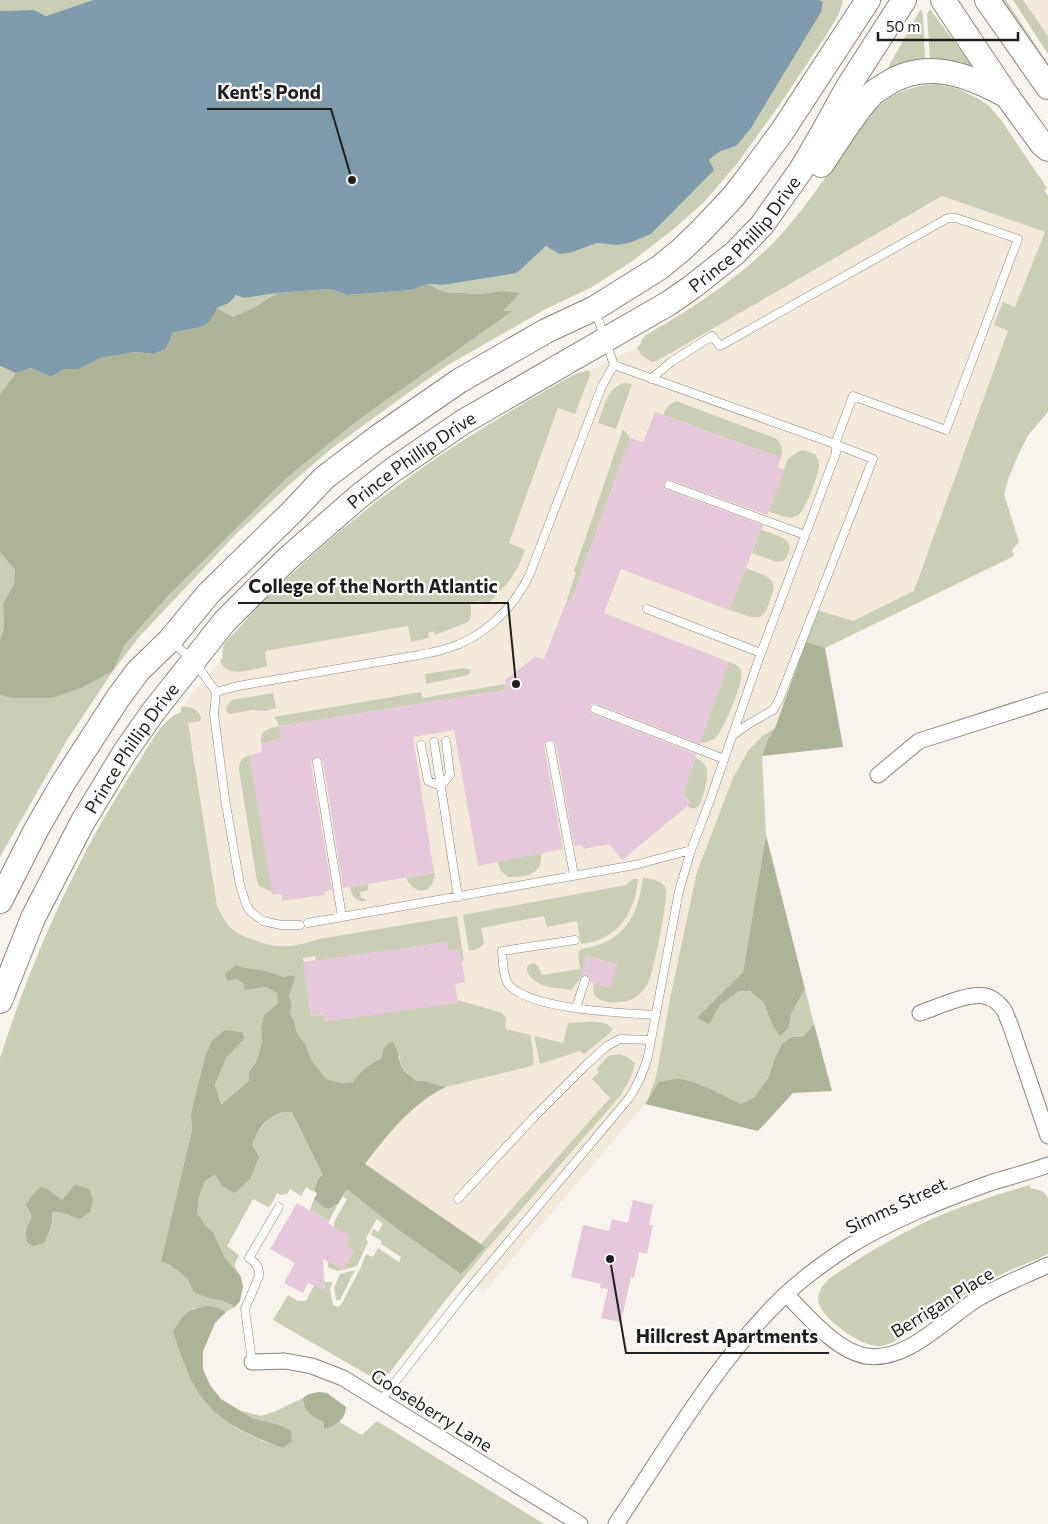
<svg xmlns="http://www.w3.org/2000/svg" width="1048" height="1524" viewBox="0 0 1048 1524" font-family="Commissioner,sans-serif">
<rect width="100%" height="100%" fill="#f8f4ed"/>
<path fill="#f3eadc" d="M1013,0h35v54l-23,-36z
M938,84l20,5 19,9 12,8 12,14 46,68 -3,2 4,6 -8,163 -50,140 24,57 -189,92 18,99 -81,9 4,79 -69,183 -52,86 -161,188 -23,-18 -192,-210 -77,66 -192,-72 19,-57 34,-82 42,-86 25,-43 42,-64 10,-10 9,-4v-5l41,-48 1,-11 2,-5 48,-51 43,-40 54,-46 65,-48 113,-69 27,-15 15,-4 50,-24 2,-7 4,-4 72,-46 34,-27 23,-20 41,-50 50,-72 10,-12 12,-9 10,-6 22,-7z"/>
<path fill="#c9ceb4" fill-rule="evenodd" d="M0,0h93l-47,16 -12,-6 -34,1z
M819,0h24l-4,14 -14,23 -47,70 -42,58 -32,37 -29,26 -44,34 -39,25 -46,22 -98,56 -40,28 -77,56 -41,35 -53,49 -98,104 -26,34 -46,69 -67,117v-162l11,3 102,-27 11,-25 43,-49 122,-121 72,-58 150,-107h-9l17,-17 -18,-3 -21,3 -36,-2 -16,-8 15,1 74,-12 29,-27 13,8 11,-1 27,-10 19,2 93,-85 10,-8 17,-6 87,-143z
M1000,0h6l4,6 38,58v8z
M1013,0h10l25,36v18z
M930,9l43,58v3l-43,-10 -3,-46z
M920,10l2,1 1,4 2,46 -40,12z
M938,84l20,5 19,9 12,8 12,14 46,68 -3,2 4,6v216l-19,22 -10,19 -10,24 -5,17 15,48 -7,8 2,6 -189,92 -19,-6 11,-32 36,11 61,-30 94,-260 -14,-6 9,-23 12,5 30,-75 -103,-36 -282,163 -8,3c-7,-4 -12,-7 -15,-15l3,-2 2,-6 4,-4c45,-25 93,-57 129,-94 26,-27 47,-59 69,-90 12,-18 25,-40 44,-52 14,-10 33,-14 50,-15z
M277,293l-22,14 -22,10 -16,-9 12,-5 7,-8 8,3z
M0,366l16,7 -16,21z
M589,370l1,5 -15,39 -17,-6 -49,135 16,7 -6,15 -9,15 -22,24 -9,-3 -7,1c-3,7 1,13 -4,20l-33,13 -2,-4 -5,2 1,5 -18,4 -3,-16 -143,25 2,15c-14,3 -41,14 -47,-6l2,-1 1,-11 2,-5c16,-17 32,-37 49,-53 44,-41 90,-81 140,-116 51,-37 106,-69 161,-100z
M624,383l8,1 -16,45 -18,-6c6,-16 9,-35 26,-40z
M676,401l99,37c7,6 8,11 6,20l-118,-43c3,-7 6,-11 13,-14z
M623,429l7,9 -59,164 -4,-2 9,-28 -2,-1z
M803,450l12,4c2,4 4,7 4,11 0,9 -14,46 -21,50 -8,6 -21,-1 -30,-4l20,-52 9,-7z
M761,530c17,6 39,9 23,31l-7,1 -25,-9z
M0,552l15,18 -1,14 -11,20 1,24 -4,12z
M746,568l20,8 6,5 2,8 -8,22 -6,6h-9l-22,-7z
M729,662c5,2 10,3 12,9 4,9 -18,61 -26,67 -5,4 -9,4 -15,5z
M464,668l8,2 -4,5 -42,9 -1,-10z
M505,684l1,6 -227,36 2,13 -20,4c-1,-13 6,-14 18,-17l-2,-5 -3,-4 147,-25 2,6z
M273,693l3,15 -11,3 -13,-1 -22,4 -3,-2c-2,-5 1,-8 5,-12z
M181,707c10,-1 17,2 20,11l-1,3 -12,2 29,183c4,7 7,15 13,21 7,7 14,9 24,13 25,10 40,7 65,-1l138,-23 7,45h-3l-2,-12 -11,1 -1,-8 -131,19 -1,-5 -12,2 8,58 147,-13v-3l44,13 4,5 -1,11 26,6 3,29 -3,2 -85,21 -22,-6h-8c-8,-9 -16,-11 -16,-25l-17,-5 -1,7c-14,7 -21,11 -29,24l-11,1 -16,-4 -14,-18 -7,-17 -8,-11 -3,-12 -4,-7 2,-9 -3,-9 5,-19 -4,-2 -6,2 -18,-6 -27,-4 -3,12 7,4 2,7 21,-3 11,6 1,10 -14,12 -3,13 1,14 -3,11 -3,9 -7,10 1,9 -29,24 -6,-20 11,-27 19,-20 -3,-6 -17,-2 -34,84 1,16 -31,131 9,4 17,13 8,14 13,6 15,3 12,6 -9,5c-11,-6 -21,-5 -33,-4l-11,48 18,39 36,33 26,13 21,7 -19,-27 -12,-3 -13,-8 22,6 15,-5 27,-13v5l34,21 2,-2 23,13 15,-14 167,103h-544v-466c34,-105 79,-206 140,-298 11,-17 21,-40 41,-48zM75,1186l-5,30 -8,-5 -10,1c2,13 -2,20 -8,31l-18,-10 5,-12 -1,-8 25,-18 7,5z
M775,728l-7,11 -6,17 4,79 -23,137 -45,46 11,5 11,-18 19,-14h11l14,12 7,19 18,5 2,-13 14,-25 9,35 -10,12 -12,1 -17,21 -7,20 -13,20 -14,6 -23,-10 -16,-9 -55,17 9,-25 15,-83 26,-122 36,-94 15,-27 13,-14z
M250,755l22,137 -13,-6 -2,-5 -18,-111c0,-9 3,-12 11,-15z
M696,758c5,3 9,6 11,12 1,8 -4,37 -12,38 -2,1 -6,-1 -8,-2l3,-3 -7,-10z
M541,853c2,22 -15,24 -33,24l-7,-6 -4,-9z
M435,873c-2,22 -20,23 -29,5z
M643,878c8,1 21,2 23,12 2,10 -13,87 -19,95 -3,5 -8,10 -13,13 -9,6 -34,7 -40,-4 -1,-4 -1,-8 0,-11l23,-18 -30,-9 -7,23 -9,11c-10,-2 -24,-2 -33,-7 -8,-4 -18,-18 -4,-20l4,3 4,9 38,-6 -2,-16 3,-4c42,-6 57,-31 62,-71z
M633,879h5c-3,34 -20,61 -57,65l-4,-23 -30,6 -3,-11 -63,12 3,15c-3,6 -9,6 -15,8l-6,-36 163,-30z
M368,884v6l-8,2 1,6 7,2c-11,4 -16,-3 -18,-13z
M569,1023c14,0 34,-5 44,6l-3,4 -26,21 -4,-3 -40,13 -6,-28 29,7 5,-19z
M619,1054l8,3 8,6c-2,13 -8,22 -15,33l-133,153 -43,53 -57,74 -4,4h-6l-104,-60 15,-25 10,6h8l10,-19 7,7 2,-2v-4l-2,-1h10l-3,6 3,17 5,2 3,-2 20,-38 5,-13 7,3 5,-9 21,14 2,-5 -20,-13 1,-3 -11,-6 2,-6 5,3 5,-8 -6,-5 -11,19 2,4 -11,24 -19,5 -10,-4v-6l15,8 11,-18 -17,-11 -3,-13v-5l13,-23 -4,-2 4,-9 45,37 65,46 27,-24 -4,-2 130,-147 -18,-19 7,-7 -2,-3 11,-13z
M283,1111h9l31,64c-4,4 -9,11 -9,17l-8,-5 -5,9 -11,-7 -3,5 -7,1 -3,-2 -6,12 -3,2 -15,-8 -26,47 12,9 -5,10 7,12 -16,-19 -12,-26 -8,-7 -8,-12 2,-16 6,-16 10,-6 7,11 30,-41 4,-11 15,-18z
M1030,1185v3c8,2 14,2 18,10v56l-4,2c-21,9 -42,17 -63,28 -12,7 -24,15 -36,22 -14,10 -48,39 -65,40 -17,1 -48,-21 -57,-35 -10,-12 -3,-24 7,-33 35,-24 77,-49 116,-65 28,-11 55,-20 84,-28z
M314,1199l8,7h14l2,-2 -9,17 -19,-11z
M355,1270l-15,30h-4l-2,-12 6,-14z"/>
<path fill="#adb396" d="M428,284l16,8 36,2 21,-3 19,2 -17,18h9l-151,107 -72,58 -122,121 -43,49 -11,25 -32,17 -29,10h-41l-11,-3v-55l4,-12 -1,-24 11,-20 1,-14 -15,-18v-158l16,-21 15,-5 20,9 13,-8h15l22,-11 35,-6 18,2 12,-5 7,-16c22,-7 35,0 44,-25l16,9 22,-10 22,-14 53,-4 17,6 65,-5z
M806,642l19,6 18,99 -81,9 6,-17 7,-11z
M766,835l39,154 -14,25 -2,13 -9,9 -9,-14 -7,-19 -14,-12h-11l-19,14 -11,19 -12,-6 46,-46z
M236,965l4,2 26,4 18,6 6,-2 5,2 -6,19 3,9 -2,9 4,7 3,12 8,11 7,17 14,18 16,4 11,-1c9,-13 15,-17 29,-24l1,-7 4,-7 6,-2c5,9 5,12 7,20 2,10 11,13 16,19h8l22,6c-33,15 -59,48 -81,77l120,83 -24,27 -69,-49 -45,-36 -9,15 -10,5 -6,-3 -8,-7 3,-5 -3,-4 4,-11 5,-4 -31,-63c-20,-3 -34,15 -40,33l7,12 -9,22 -15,14 -13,-7 -7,-11 -10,6 -6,16 -2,16 8,12 8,7 12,26 16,19 2,10 -3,14 -5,6 -12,-6 -15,-3 -14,-6 -7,-14 -17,-13 -9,-4 31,-131 -1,-16 14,-57 7,-16 13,-11 17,2 3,6 -19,20 -11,27 6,20 28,-24v-9l7,-10 3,-9 3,-11 -1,-14 3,-13 14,-12 -1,-10 -11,-6 -21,3 -2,-7 -7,-4 -9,2 -2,-7z
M814,1024l18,67 -39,2 -35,38 -113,-27 14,-22c6,-1 14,-3 20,-3 22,3 42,16 62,25l14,-7 13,-19 7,-20 8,-15 9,-6 12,-1z
M75,1185l14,4 4,11 -3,12 -10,7c-11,-3 -16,-8 -28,-7 1,13 -2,20 -8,31l-11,3 -6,-4c0,-3 -1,-6 -1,-9 1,-14 11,-10 0,-28l7,-11 8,-7 6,2 15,11z
M208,1306l11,2 7,4 -11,11 -12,28v18l7,16 11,14 31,19 27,7 12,6 1,10 -9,7c-31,-11 -63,-25 -83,-53 -12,-17 -21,-45 -27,-64 12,-17 13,-22 35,-25z
M319,1392l8,1 19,14c-1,14 -10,18 -22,22v-7c-10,-5 -21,-10 -21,-24l6,-4z"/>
<path fill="#809bac" d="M93,0h726l4,2 -2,10 -70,116 -15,18 -17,6 -10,8 5,10 -63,64 -22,9 -13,2 -19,-2 -27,10 -11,1 -13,-8 -29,27 -74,12 -15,-1 -16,6 -65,5 -17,-6 -53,4 -33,5 -8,-3 -7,8 -12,5c-9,25 -22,18 -44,25l-7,16 -12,5 -18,-2 -35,6 -22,11h-15l-13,8 -20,-9 -15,5 -16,-7v-355l34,-1 12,6z"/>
<path fill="#e5c8d9" d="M655,412l126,46 -4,9 8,3 -18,45 -96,-35h-3l-4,3v3l3,4 96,35 -34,85 -108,-41 -17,44 125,49 -29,82 -103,-40h-5l-2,3v5l3,2 103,40 -1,3 1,1 -13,35 7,11 -68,56 -13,-16 -26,5 -1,-4 -8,1 -18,-102 -4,-4h-3l-4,3 -1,3 19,103 -85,17 -24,-136 -41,7 21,136 -91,15 -20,-127 -4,-4h-3l-4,3 -1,3 21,127 -8,1 1,4 -43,6 -1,-7 -9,1 -22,-140 12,-3 -1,-9 20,-4 -2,-13 227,-36 -1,-10 30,-23 9,2 23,-59 4,2 59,-164 13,4z
M447,942l1,8 11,-1 3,12 3,21 -10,2 3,19 -134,19 -1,-8 -12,2 -8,-54z
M586,956l31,9 -7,23 -20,-6 -1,-5 -3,-2 -4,1 -2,3z
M633,1200l20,5 -4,20h4l-6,29 -8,-2 -5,26 -3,-1 -10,45 -20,-4 7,-29 -8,-1 1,-4 -30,-7 12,-52 26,6 3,-12 16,4z
M297,1203l32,18 -1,2 22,13 -4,9 8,6 -11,18 -20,-10 2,32 -17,-8 -5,10 -19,-10 11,-20 -25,-14z"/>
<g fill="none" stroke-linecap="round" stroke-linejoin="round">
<defs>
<path id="lane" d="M651,379l20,-17 41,-26 8,10 228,-128h8l62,21 -72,191 -93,-34 -18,48 38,15 -94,241 -6,10 -26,15 -15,11
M669,485l136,50
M647,609l114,44
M172,642l22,19 22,31 22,-6 181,-31c8,-2 18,-3 26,-6 37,-10 67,-39 84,-73l73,-190 12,-21 -19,-55
M216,692l-2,22 11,85 15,86 6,19 4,7 13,10 18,4h19
M595,709l129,50
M434,742l24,155
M421,745l7,36 13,5
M550,745l24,130
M317,762l25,155
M441,786l9,-11 -4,-34
M308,923l327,-58 56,-15
M575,940l-73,11c1,10 1,27 7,34 23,25 113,28 147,30
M576,1008l9,-28
M458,1199l76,-82 53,-53 20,-18 13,-7 31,1
M252,1362l-7,-53 14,-33c1,-9 -3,-13 -10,-18l30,-51
M381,1400l81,-103 168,-200c8,-13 14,-26 18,-41l31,-165 12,-41 18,-47 52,-150 75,-200 -1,-9 -221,-79"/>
<path id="street" d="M878,775l41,-34 129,-41
M920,1013c18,-6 46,-20 65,-17 7,1 15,8 19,14 2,4 4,10 6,14l38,112
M786,1294c21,21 50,57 80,62 41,7 81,-39 113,-58 22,-13 46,-22 69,-33
M252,1362l33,-1 27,5 31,12 237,146
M616,1524c52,-77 101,-164 169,-229 17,-16 43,-35 63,-48 43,-27 95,-47 142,-64 19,-6 39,-11 58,-18"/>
<g id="primary">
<path d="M943,0l64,96 35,48 6,5"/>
<path d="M987,0l61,87"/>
<path d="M821,165c15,-21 33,-53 51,-71 4,-4 9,-6 13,-9 41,-27 84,-10 122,11"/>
<path d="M0,901l36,-71 27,-47 55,-85 20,-27 32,-31 39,-47 83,-81 32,-34 54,-41 81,-56 87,-50 49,-23 64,-40 22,-18 18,-17 34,-36 14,-18 34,-46 87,-133"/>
<path id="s1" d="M0,1001l33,-83 49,-95 43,-71 28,-40 72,-91 61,-61 71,-62 33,-26 73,-50 206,-119 23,-16 43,-34 27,-28 39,-55 21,-36 26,-47 56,-87"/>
</g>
</defs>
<use href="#lane" stroke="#88847e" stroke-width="9"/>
<use href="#street" stroke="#88847e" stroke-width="17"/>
<use href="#primary" stroke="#88847e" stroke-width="26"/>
<use href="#lane" stroke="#fff" stroke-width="8"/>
<use href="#street" stroke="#fff" stroke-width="15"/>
<use href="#primary" stroke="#fff" stroke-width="24"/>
</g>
<g text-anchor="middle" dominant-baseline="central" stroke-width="4.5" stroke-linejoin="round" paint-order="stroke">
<g font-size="18" fill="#201e1c" stroke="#fff">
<text stroke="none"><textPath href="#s1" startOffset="1096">Prince Phillip Drive</textPath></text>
<text stroke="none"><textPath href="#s1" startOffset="691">Prince Phillip Drive</textPath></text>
<text stroke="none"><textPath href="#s1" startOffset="286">Prince Phillip Drive</textPath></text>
<text transform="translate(896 1205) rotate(-25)">Simms Street</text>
<text transform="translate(942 1302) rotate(-32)">Berrigan Place</text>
<text transform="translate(432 1410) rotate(32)">Gooseberry Lane</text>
</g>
</g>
<path fill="none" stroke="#201e1c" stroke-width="2" d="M352 180L331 109H207M516 684L508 603H238M610 1259L626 1353H829"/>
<g fill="#201e1c" stroke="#fff" stroke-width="2">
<circle cx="352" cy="180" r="5"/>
<circle cx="516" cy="684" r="5"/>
<circle cx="610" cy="1259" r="5"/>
</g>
<g font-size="19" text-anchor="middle" font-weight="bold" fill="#201e1c" stroke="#fff" stroke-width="4.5" stroke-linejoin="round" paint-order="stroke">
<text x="269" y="99">Kent's Pond</text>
<text x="373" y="593">College of the North Atlantic</text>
<text x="727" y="1343">Hillcrest Apartments</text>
</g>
<path d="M878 32v8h140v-8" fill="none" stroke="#201e1c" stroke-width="2.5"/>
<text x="886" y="32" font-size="15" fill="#201e1c" stroke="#ffffff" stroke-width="4" paint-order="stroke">50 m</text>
</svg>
